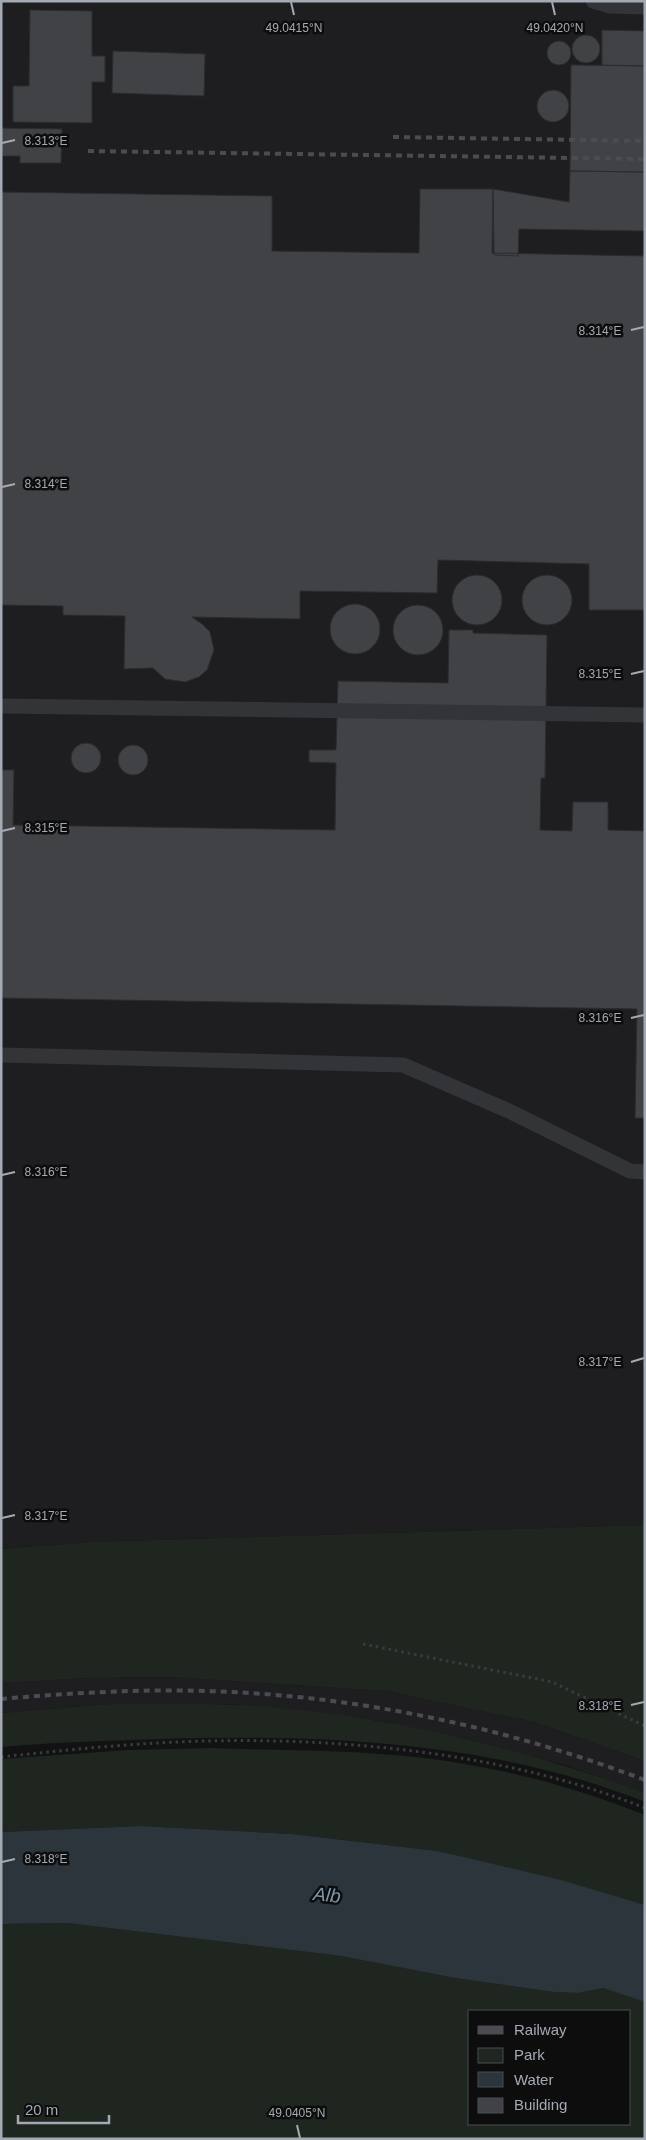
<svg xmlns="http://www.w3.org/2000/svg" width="646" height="2140" viewBox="0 0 646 2140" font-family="Helvetica,sans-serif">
<rect width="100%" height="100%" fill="#121213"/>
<path fill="#1e1e20" d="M1,1h644v1524l-555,17 -89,7z
M169,1677l217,14 148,31 111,39v32l-80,-28 -98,-26 -93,-19 -93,-12 -54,-4h-116l-110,9v-30l89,-5z"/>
<path fill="#1e261f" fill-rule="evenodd" d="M645,1525v236l-111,-39 -148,-31 -217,-14 -79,1 -89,5v-134l89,-7z
M111,1704c57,0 114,-2 170,4 125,12 247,42 364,85v9c-153,-61 -322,-68 -485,-63 -53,2 -106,3 -159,8v-34z
M210,1748c86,3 175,1 260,17 60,10 119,28 175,50v90l-207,-54 -146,-17 -151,-8 -140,6v-73l128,-9z
M67,1923l274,33 114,22 99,14 24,1 25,-5 42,14v137h-644v-215zM470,2011h160v113h-160z"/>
<path fill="#2c353b" d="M141,1826l151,8 146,17 123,29 84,25v97l-42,-14 -25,5 -24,-1 -99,-14 -114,-22 -274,-33 -66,1v-92z"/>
<path fill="#414246" stroke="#2c2c2f" d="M30,10l62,1v45h13v26h-13v41l-79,-1v-36h16z
M602,30l43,1v35l-43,-1z
M572 49a14 14 0 1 1 28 0a14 14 0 1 1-28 0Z
M547 53a12 12 0 1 1 24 0a12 12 0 1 1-24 0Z
M113,51l92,3 -1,42 -92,-3z
M571,65l74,1v106l-75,-1z
M537 106a16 16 0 1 1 32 0a16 16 0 1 1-32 0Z
M1,128l61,1 -1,34h-41v-7h-19z
M570,171l75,1v59l-126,-2 -1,27 -24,-1 -1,-66 76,13z
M420,189h73l-1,64 153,3v354h-56v-46l-151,-4 -1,33 -137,-2v28l-108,-2 10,7 8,8 4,18 -7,20 -8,7 -14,5 -20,-3 -12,-11 -29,1 1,-53 -62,-1v-9l-62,-1v-413l271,4v55l147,2z
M522 600a25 25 0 1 1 50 0a25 25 0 1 1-50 0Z
M452 600a25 25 0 1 1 50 0a25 25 0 1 1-50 0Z
M330 629a25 25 0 1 1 50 0a25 25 0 1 1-50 0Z
M393 630a25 25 0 1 1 50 0a25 25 0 1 1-50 0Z
M449,630h24v3l74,2 -2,143h-4l-1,52 32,1 1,-29h35v28l37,1v287h-10l2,-109 -636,-11v-228h13l-1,55 322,5 1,-67 -27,-1v-12h27l2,-69 110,2z
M71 758a15 15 0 1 1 30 0a15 15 0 1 1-30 0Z
M118 760a15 15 0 1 1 30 0a15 15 0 1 1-30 0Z"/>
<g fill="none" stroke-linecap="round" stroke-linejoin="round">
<path stroke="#393b3f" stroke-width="3" stroke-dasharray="2.5 4" stroke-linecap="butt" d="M363,1644l189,38 93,44
M1,1757c47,-5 93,-10 140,-13 162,-11 352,3 504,64"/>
<path stroke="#333438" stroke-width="15" d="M593,1l17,5 35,1
M1,706l644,9
M1,1055l402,10 106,46 121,60 15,1"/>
<path stroke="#4a4c51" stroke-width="4" stroke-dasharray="6 5" stroke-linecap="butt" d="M393,137l252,4
M88,151l557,8
M1,1699c68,-6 136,-10 204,-8 150,4 300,36 440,89"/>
</g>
<path fill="none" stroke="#a4aab3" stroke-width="2" d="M291,2l3,13M552,2l3,13M2,143l13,-3M631,330l13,-3M2,487l13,-3M631,674l13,-3M2,831l13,-3M631,1018l13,-3M2,1175l13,-3M631,1362l13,-4M2,1518l13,-3M631,1705l13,-3M2,1862l13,-3M297,2125l3,13"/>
<g text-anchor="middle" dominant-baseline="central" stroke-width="5" stroke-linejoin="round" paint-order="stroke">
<g font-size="19" font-style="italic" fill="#7c99ad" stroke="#0d0d0e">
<text transform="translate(327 1895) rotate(6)">Alb</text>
</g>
</g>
<g font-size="12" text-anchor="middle" fill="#a4aab3" stroke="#0d0d0e" stroke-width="5" stroke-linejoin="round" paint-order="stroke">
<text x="294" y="32">49.0415°N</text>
<text x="555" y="32">49.0420°N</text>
<text x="46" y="145">8.313°E</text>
<text x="600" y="335">8.314°E</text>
<text x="46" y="488">8.314°E</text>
<text x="600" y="678">8.315°E</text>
<text x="46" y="832">8.315°E</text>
<text x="600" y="1022">8.316°E</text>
<text x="46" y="1176">8.316°E</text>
<text x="600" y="1366">8.317°E</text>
<text x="46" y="1520">8.317°E</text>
<text x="600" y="1710">8.318°E</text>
<text x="46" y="1863">8.318°E</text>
<text x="297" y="2117">49.0405°N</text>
</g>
<rect width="646" height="2140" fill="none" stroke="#a4aab3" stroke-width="5"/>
<rect x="468" y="2010" width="162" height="115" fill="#0d0d0e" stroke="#494c50"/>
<rect x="478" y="2026" width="25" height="8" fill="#4a4c51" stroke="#494c50"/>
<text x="514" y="2035" font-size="15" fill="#a4aab3">Railway</text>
<rect x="478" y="2048" width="25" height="15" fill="#1e261f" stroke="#494c50"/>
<text x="514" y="2060" font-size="15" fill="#a4aab3">Park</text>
<rect x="478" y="2072" width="25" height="15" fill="#2c353b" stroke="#494c50"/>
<text x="514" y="2085" font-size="15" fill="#a4aab3">Water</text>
<rect x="478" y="2098" width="25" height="15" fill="#414246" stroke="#494c50"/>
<text x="514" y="2110" font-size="15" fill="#a4aab3">Building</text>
<path d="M18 2115v8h91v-8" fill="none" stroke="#a4aab3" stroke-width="2.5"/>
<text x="25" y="2115" font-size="15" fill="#a4aab3" stroke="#0d0d0e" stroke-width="4" paint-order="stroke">20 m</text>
</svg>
